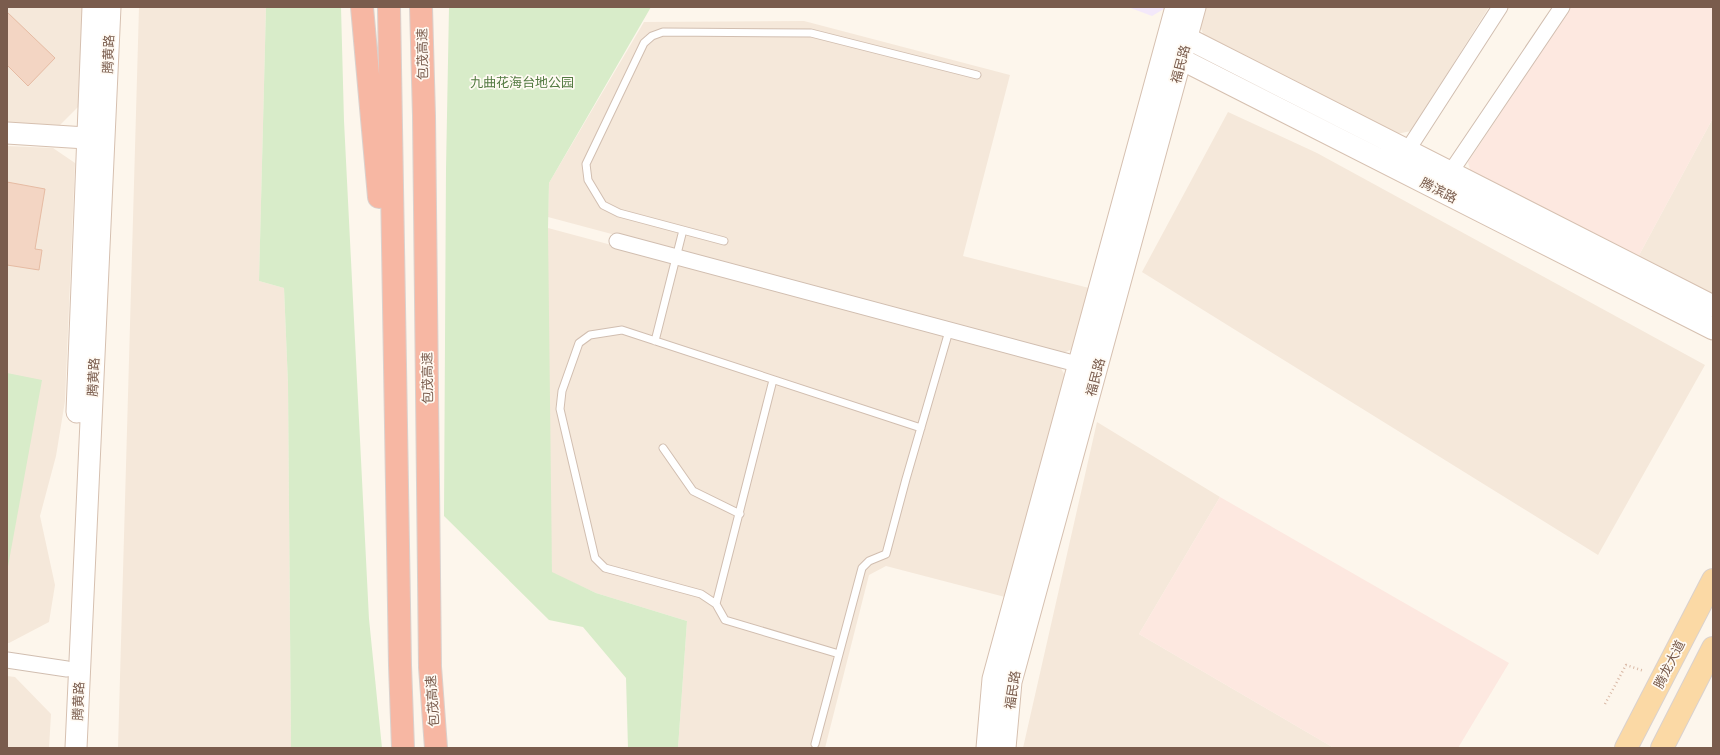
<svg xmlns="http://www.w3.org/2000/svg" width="1720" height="755" viewBox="0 0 1720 755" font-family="'Noto Sans','Noto Sans SC',sans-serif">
<rect width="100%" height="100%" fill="#fdf6ec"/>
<path fill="#f5e8da" d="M7,7h79l-4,96 -22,22 -53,-2z
M139,7h127l-7,274 25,7 4,96 3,364h-173z
M1201,7h288l-78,124 -19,4 -186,-95 -9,-20z
M804,21l206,54 -47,181 130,33 -16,58 -16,7 -513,-137 1,-34 95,-161z
M1228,112l89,41 388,212 -107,190 -456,-283z
M1713,118v179l-76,-38z
M7,146l46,2 22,15 -10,238 -9,55 -16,60 15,69 -6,37 -40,21h-2z
M548,228l511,137 8,14 -62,218 -119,-31 -17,9 -44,173h-147l9,-127 -91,-28 -44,-20 -5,-144z
M1097,422l123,75 -81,137 195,114h-311z
M7,676l8,1 36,37 -2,34h-42z"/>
<path fill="#fde8e0" d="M1571,7h142v111l-76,141 -165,-82 -4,-15z
M1220,497l289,166 -51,85h-124l-195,-114z"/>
<path fill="#f3e8fa" d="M1128,7h39l-15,9z"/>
<path fill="#d8ecc9" d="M266,7h75l3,114 25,498 13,129h-91l-3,-364 -4,-96 -25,-7z
M449,7h202l-102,176 -1,45 4,344 44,21 91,28 -9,127h-50l-2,-70 -43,-51 -34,-7 -105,-104 2,-347z
M7,373l35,7 -35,192z"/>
<path fill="#f3d5c3" stroke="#e6bba3" d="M7,12l48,46 -27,28 -21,-21z
M7,182l38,7 -10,60 7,1 -3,20 -32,-5z"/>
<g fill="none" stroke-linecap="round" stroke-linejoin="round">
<defs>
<path id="lane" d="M724,241l-105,-28 -16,-8 -15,-25 -2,-16 58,-121 8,-7 11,-4 148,1 166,42
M655,341l28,-111
M663,448l30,43 47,23
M716,604l57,-224
M839,654l-114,-34 -9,-16 -15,-10 -96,-26 -10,-10 -35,-149 2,-18 17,-48 11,-8 32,-5 299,98
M815,744l47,-176 7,-7 17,-7 20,-75 43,-148"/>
<path id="street" d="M1407,151l93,-144
M1450,173l112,-166
M617,241l471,126
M7,660l60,9"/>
<path id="secondary" d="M1175,32l538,274
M1169,53l544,276
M7,133l95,6
M77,412l16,-405
M76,748l34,-741
M987,748l6,-69 183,-672
M1005,748l6,-66 184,-675"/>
<path id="primary" d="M1626,748l87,-168
M1662,748l51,-100"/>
<path id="highway" d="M362,7l17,190
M389,7l11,658 3,83
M421,7l3,109 6,551 6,81"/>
</defs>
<use href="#lane" stroke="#d1beb0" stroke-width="9"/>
<use href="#street" stroke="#d1beb0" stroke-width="17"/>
<use href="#secondary" stroke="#d6c0b0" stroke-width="23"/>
<use href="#primary" stroke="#dad1cd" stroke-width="24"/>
<use href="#highway" stroke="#dad1cd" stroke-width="24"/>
<path stroke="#d9b8a5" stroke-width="2.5" stroke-dasharray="1 3" stroke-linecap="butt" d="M1605,704l21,-39 18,6"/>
<use href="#lane" stroke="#fff" stroke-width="7"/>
<use href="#street" stroke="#fff" stroke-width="15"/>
<use href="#secondary" stroke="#fff" stroke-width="21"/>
<use href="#primary" stroke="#fbd9a5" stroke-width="22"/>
<use href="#highway" stroke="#f7b7a3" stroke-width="22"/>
</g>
<g text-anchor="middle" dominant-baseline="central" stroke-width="3.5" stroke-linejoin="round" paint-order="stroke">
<g font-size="13" fill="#7a5c4d" stroke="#fffaf3">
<text transform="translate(108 54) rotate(-88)">腾黄路</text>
<text transform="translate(422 54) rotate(-91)">包茂高速</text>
<text transform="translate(1180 64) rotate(-75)">福民路</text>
<text transform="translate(1439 190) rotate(27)">腾滨路</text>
<text transform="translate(93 377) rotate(-87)">腾黄路</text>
<text transform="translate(1095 377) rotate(-75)">福民路</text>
<text transform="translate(427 378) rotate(-91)">包茂高速</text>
<text transform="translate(1669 664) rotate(-63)">腾龙大道</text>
<text transform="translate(1012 690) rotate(-81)">福民路</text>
<text transform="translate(78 701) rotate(-88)">腾黄路</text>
<text transform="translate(432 701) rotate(-94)">包茂高速</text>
</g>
<g font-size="13" fill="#537a41" stroke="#fffaf3">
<text x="522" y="82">九曲花海台地公园</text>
</g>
</g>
<rect width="1720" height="755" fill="none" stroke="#7a5c4d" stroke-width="16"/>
</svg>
